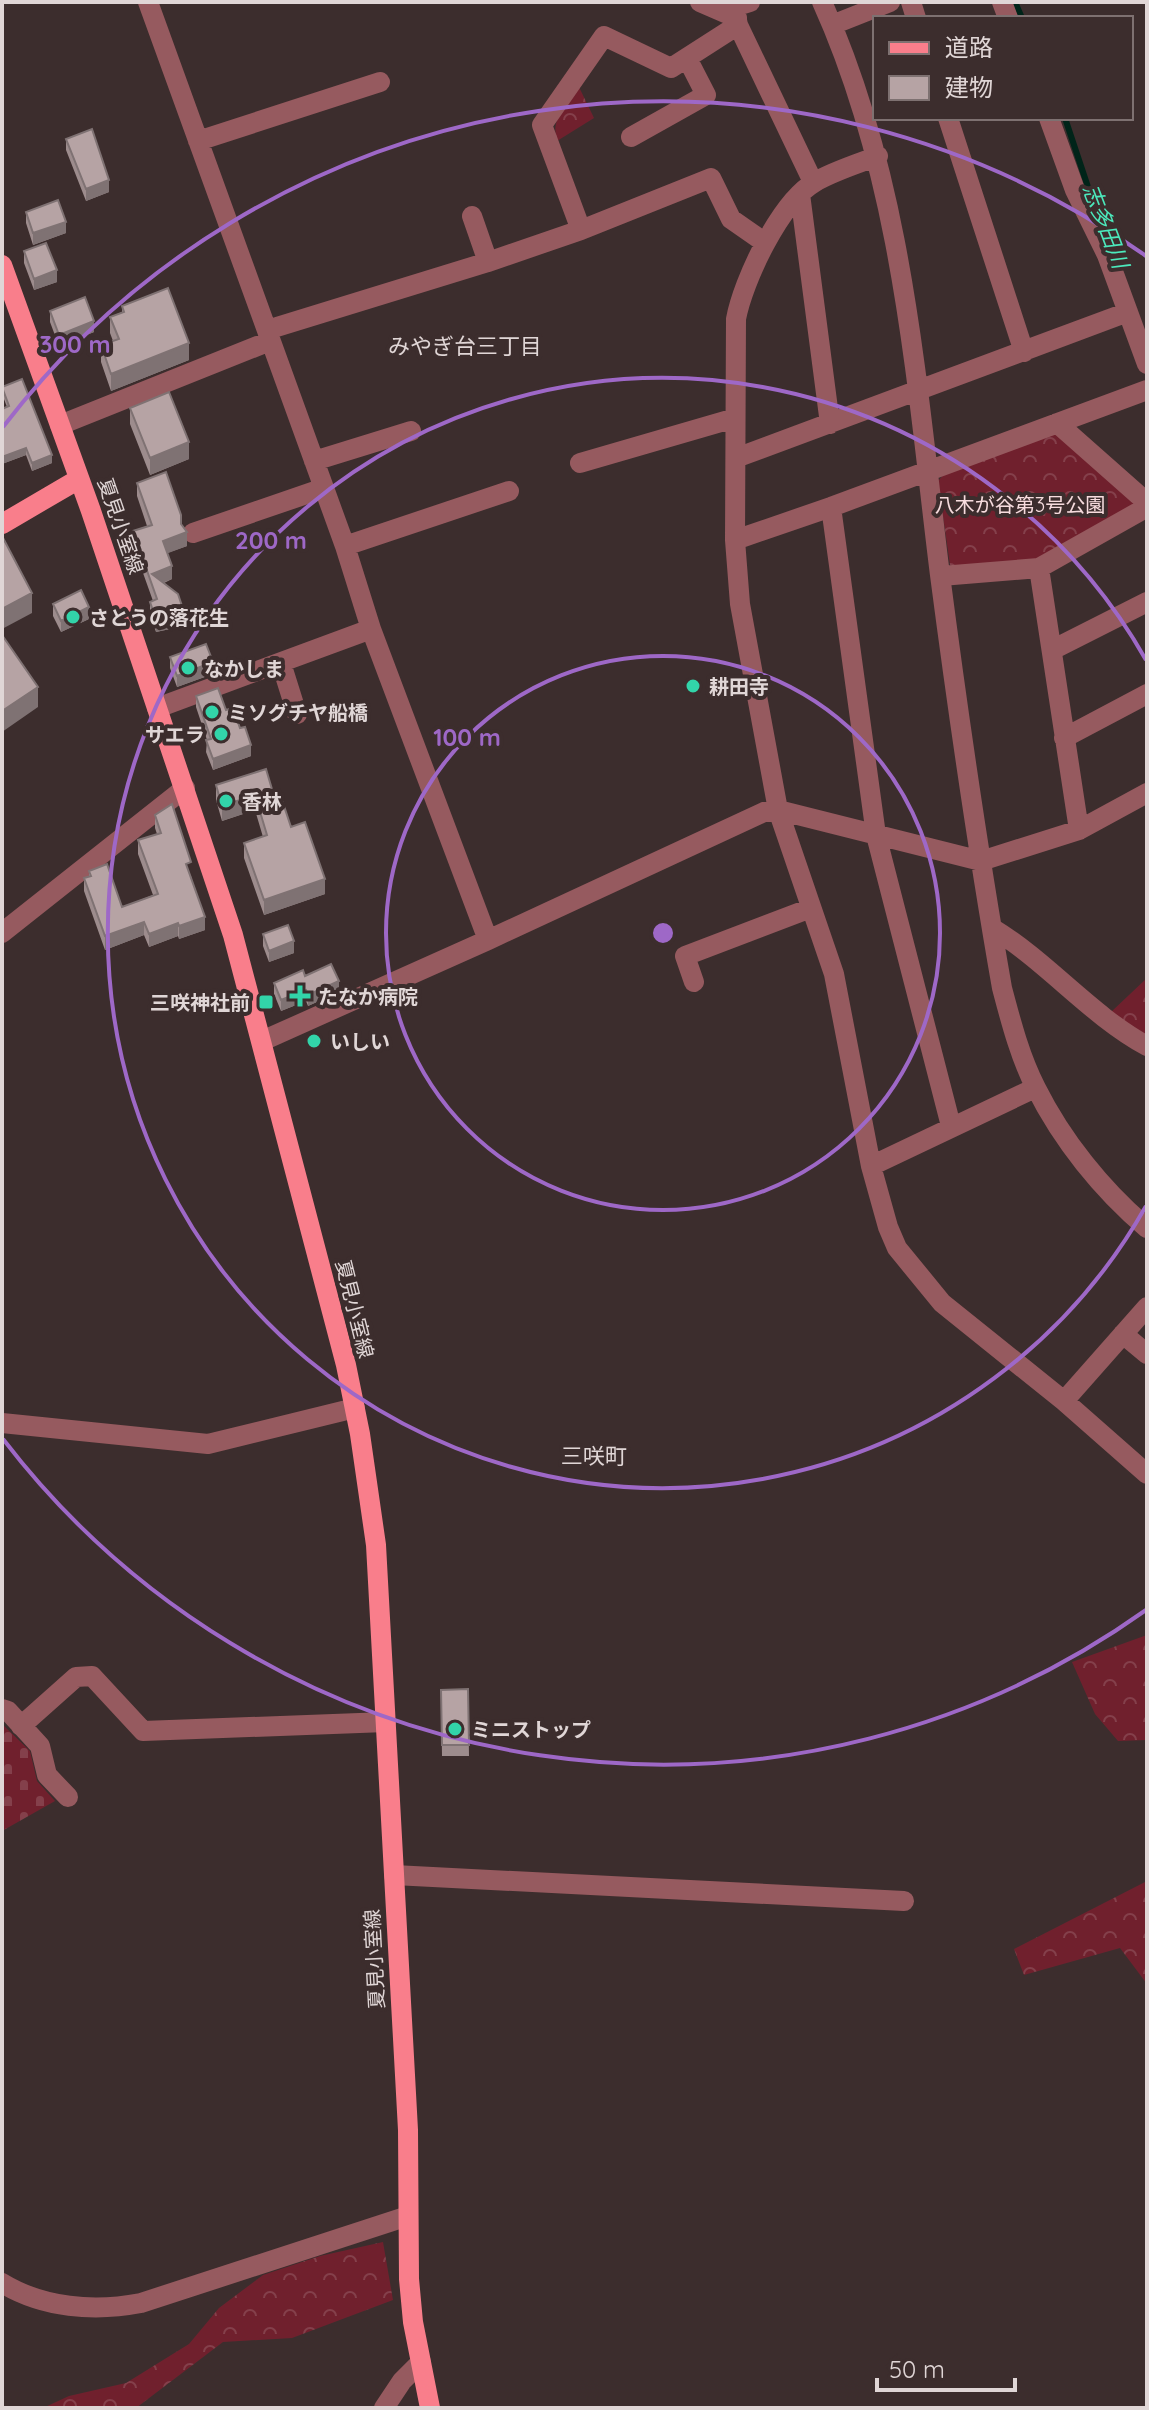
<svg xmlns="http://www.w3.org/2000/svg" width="1149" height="2410" viewBox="0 0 1149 2410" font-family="Quicksand,'Noto Sans JP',sans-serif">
<defs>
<pattern id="forest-crowns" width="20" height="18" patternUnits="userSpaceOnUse" patternTransform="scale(2)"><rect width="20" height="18" fill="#70202d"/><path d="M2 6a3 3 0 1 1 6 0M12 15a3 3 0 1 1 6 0" fill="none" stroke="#84404b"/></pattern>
<pattern id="cemetery-stones" width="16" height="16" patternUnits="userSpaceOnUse" patternTransform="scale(2)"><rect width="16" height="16" fill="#70202d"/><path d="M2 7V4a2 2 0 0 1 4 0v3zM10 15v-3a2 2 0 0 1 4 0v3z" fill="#84404b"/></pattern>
</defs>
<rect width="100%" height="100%" fill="#3c2d2d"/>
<path fill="url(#forest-crowns)" d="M578,85l16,33 -37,23c-7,-22 10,-38 21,-56z
M1053,432l81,66 1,11 -103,53 -73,7 -9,-4 -12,-84 7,-8z
M1147,978v60l-36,-26z
M1147,1635v105l-29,1 -23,-27 -23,-52z
M1147,1881v103l-27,-36 -96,27 -10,-26z
M383,2242l10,58 -101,38 -69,4 -87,66h-93l26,-12 57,-13 63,-39 30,-36 44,-33 57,-19z"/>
<path fill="url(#cemetery-stones)" d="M2,1724l28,27 7,30 18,20 -53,30z"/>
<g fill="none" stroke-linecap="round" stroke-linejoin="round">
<path stroke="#002419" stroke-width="6" d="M1015,2l7,16
M1065,118l33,99"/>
<path stroke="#965a5f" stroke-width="20" d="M148,2l197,544 26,83 117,311
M700,2l37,16
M750,2l-16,5 4,18 75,157
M822,2c81,179 94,380 118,573 18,138 38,276 62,413 9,34 18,69 34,100 26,52 66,102 111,140
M911,2l5,16
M1002,2l6,16
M832,25l58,-23
M948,118l76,234
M1049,118l26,72 32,65 40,109
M631,137l75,-42 -19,-37
M198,141l182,-59
M878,156c-21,8 -44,15 -63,26 -35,20 -72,99 -79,137l-1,221 5,64 38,206 56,164 37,192 17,61 9,21 45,55 122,98 83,73
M800,194l30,230
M472,216l16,46
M581,230l-39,-105 62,-89 67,32 67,-43
M267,330l221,-68 93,-32 130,-52 20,41 33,23
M60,425l210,-84
M736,458l392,-146
M314,461l97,-30
M580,463l155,-45
M831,507l45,328 75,291
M193,533l131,-45
M735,540l96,-33 316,-117
M345,546l164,-55
M1039,568l40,262
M941,576l98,-8 103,-58 1,-11 -86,-76
M1052,650l95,-48
M281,663l16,51
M157,708l214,-79
M1064,738l83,-44
M992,928c56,34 98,87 155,118
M2,933l183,-145
M694,982l-9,-26 126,-48
M262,1041l226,-101 276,-128 14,-2 203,51 98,-31 68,-37
M871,1166l164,-78
M1123,1334l24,20
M1064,1401l83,-94
M2,1423l206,21 147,-36
M2,1709l6,2 32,35 7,29 21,22
M21,1726l55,-49 16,-1 51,55 243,-9
M394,1875l510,26
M2,2283c41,25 92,29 139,20l267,-87
M384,2408l18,-27 19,-19"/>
<path stroke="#f97e8b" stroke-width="20" d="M2,265l89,246 142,424 113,430 14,69 16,111 32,585 1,149 4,43 17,86
M2,524l77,-45"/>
</g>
<path fill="#9d8c8d" d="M66,139l43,53 -23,9 -20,-51z
M26,212l40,21 -33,12 -7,-22z
M24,251l33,31 -23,8 -10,-27z
M122,306l67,54 -78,31 -10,-29v-17l12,-4 -3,-8v-16l12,-5z
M50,311l44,21 -35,14 -9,-24z
M2,387l50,76 -20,8 -6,-16 -24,9v-55l5,-2 -5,-13z
M130,408l59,51 -39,16 -20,-51z
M137,483l44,41 6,22 -20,7 5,26 -8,4 20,43 -28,6 -6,-17v-13l3,-1 -20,-56v-14l14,-5 -10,-30z
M53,604l36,15 -28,13 -8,-16z
M170,657l43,17 -36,13 -7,-19z
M196,696l55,60 -38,14 -7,-18 1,-12 -11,-33z
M216,785l58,11 51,98 -61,21 -20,-57v-15l19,-6 -8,-27 -33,11 -6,-21z
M155,815l36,61 14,54 -26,9 -1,-3 -29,11 -5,-12 -39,15 -21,-59v-13l5,-2v-5l33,36 31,-12 -15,-41v-14l19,-6 -2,-6z
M263,934l31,19 -25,9 -6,-16z
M305,976l34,16 -31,14 -2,-5 -25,10 -7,-17v-11z
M468,1689l1,67h-27l-1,-66z"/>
<path fill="#7f7273" d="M109,180v12l-23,9v-12z
M66,222v11l-33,12v-12z
M57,270v12l-23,8v-11z
M94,321v11l-35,14v-11z
M189,343v17l-78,31v-17z
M189,442v17l-39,16v-17z
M26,448v7l-24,9v-7z
M52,455v8l-20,8v-8z
M187,532v14l-24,9v-14z
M172,566v13l-20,8v-13z
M32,593v20l-30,16v-20z
M89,607v12l-28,13v-11z
M184,612v14l-28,6v-13z
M213,662v12l-36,13v-11z
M38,687v20l-36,25v-21z
M251,745v11l-38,14v-11z
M255,795v15l-33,11v-15z
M325,879v15l-61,21v-15z
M205,917v13l-26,9v-13z
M144,922v13l-39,15v-14z
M178,923v13l-29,11v-13z
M294,941v12l-25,9v-11z
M339,981v11l-31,14v-11z
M306,990v11l-25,10v-11z"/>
<path fill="#b6a3a4" stroke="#7f7273" stroke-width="2" d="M92,129l17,51 -23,9 -20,-50z
M58,200l8,22 -33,11 -7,-21z
M46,243l11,27 -23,9 -10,-28z
M168,288l21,55 -78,31 -10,-29 18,-6 -9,-22 14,-5 -2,-6z
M85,297l9,24 -35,14 -9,-24z
M22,379l30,76 -20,8 -6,-15 -24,9v-48l7,-3 -7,-19z
M169,392l20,50 -39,16 -20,-50z
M166,472l15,43v9l6,8 -24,9 9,25 -20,8 26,20 6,18 -28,7 -6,-17 7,-3 -24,-68 19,-6 -15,-42z
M2,536l30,57 -30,16z
M81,590l8,17 -28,14 -8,-17z
M2,635l36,52 -36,24z
M206,644l7,18 -36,14 -7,-19z
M218,688l8,22 7,-2 7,20 5,-1 6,18 -38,14 -7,-19 5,-1 -15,-43z
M266,769l8,27 6,-2 11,33 14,-5 20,57 -61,21 -20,-57 23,-8 -12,-40 -33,11 -6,-21z
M172,804l19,58 -5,2 19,53 -26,9 -1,-3 -29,11 -5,-12 -39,14 -21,-58 7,-2 -2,-5 18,-7 15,43 36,-13 -20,-54 23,-7 -6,-18z
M288,925l6,16 -25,10 -6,-17z
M331,964l8,17 -31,14 -2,-5 -25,10 -7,-17 29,-13 2,6z
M468,1689l1,56h-27l-1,-55z"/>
<g fill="none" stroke="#9e68c7" stroke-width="4">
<circle cx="663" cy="933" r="277"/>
<path d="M1146 1206A555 555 0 1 1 1146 660"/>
<path d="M1146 1610A832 832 0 0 1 3 1439M3 427A832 832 0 0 1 1146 256"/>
</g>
<g fill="#32d4a9" stroke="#3c2d2d" stroke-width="3">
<circle cx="73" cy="617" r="8"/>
<circle cx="188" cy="668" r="8"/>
<circle cx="693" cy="686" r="8"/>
<circle cx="212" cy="712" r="8"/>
<circle cx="221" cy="734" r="8"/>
<circle cx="226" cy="801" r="8"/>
<path d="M296 984h8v8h8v8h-8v8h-8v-8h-8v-8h8z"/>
<rect x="258" y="994" width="16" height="16" rx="4"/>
<circle cx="314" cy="1041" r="8"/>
<circle cx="455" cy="1729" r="8"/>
</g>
<g text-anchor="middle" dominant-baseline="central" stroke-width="8" stroke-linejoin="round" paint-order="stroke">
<g font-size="20" fill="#f7dcde" stroke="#3c2d2d">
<text x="1020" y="504">八木が谷第3号公園</text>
</g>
<g font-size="20" fill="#e0d6d6" stroke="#3c2d2d">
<text transform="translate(121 526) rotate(71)">夏見小室線</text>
<text transform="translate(355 1309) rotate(76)">夏見小室線</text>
<text transform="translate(374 1959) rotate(-93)">夏見小室線</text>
</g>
<g font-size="20" font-weight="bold" fill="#e0d6d6" stroke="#3c2d2d" text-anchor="start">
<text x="89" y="617">さとうの落花生</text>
<text x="204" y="668">なかしま</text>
<text x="709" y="686">耕田寺</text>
<text x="228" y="712">ミソグチヤ船橋</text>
<text x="205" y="734" text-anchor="end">サエラ</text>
<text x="242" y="801">香林</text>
<text x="318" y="996">たなか病院</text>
<text x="250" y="1002" text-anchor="end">三咲神社前</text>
<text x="330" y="1041">いしい</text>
<text x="471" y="1729">ミニストップ</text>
</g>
<g font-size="22" font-style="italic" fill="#4ce9bc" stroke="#3c2d2d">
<text transform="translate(1106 226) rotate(69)">志多田川</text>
</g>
<g font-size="22" fill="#e0d6d6" stroke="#3c2d2d">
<text x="465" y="346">みやぎ台三丁目</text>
<text x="594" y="1456">三咲町</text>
</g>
</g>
<circle cx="663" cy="933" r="12" fill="#9e68c7" stroke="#3c2d2d" stroke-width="4"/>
<g font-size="24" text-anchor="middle" font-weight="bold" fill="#9e68c7" stroke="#3c2d2d" stroke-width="8" stroke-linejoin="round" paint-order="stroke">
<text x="75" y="353">300 m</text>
<text x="271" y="549">200 m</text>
<text x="467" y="746">100 m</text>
</g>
<rect width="1149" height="2410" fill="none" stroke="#e0d6d6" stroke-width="8"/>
<rect x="873" y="16" width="260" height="104" fill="#3c2d2d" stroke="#7e7171" stroke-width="2"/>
<rect x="889" y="42" width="40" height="12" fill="#f97e8b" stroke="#7e7171" stroke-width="2"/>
<text x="945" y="56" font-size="24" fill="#e0d6d6">道路</text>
<rect x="889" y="76" width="40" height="24" fill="#b6a3a4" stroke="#7e7171" stroke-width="2"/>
<text x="945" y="96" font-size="24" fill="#e0d6d6">建物</text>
<path d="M877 2378v12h138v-12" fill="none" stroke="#e0d6d6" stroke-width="4"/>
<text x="889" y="2378" font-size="24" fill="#e0d6d6" stroke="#3c2d2d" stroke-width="6" paint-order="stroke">50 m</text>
</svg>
